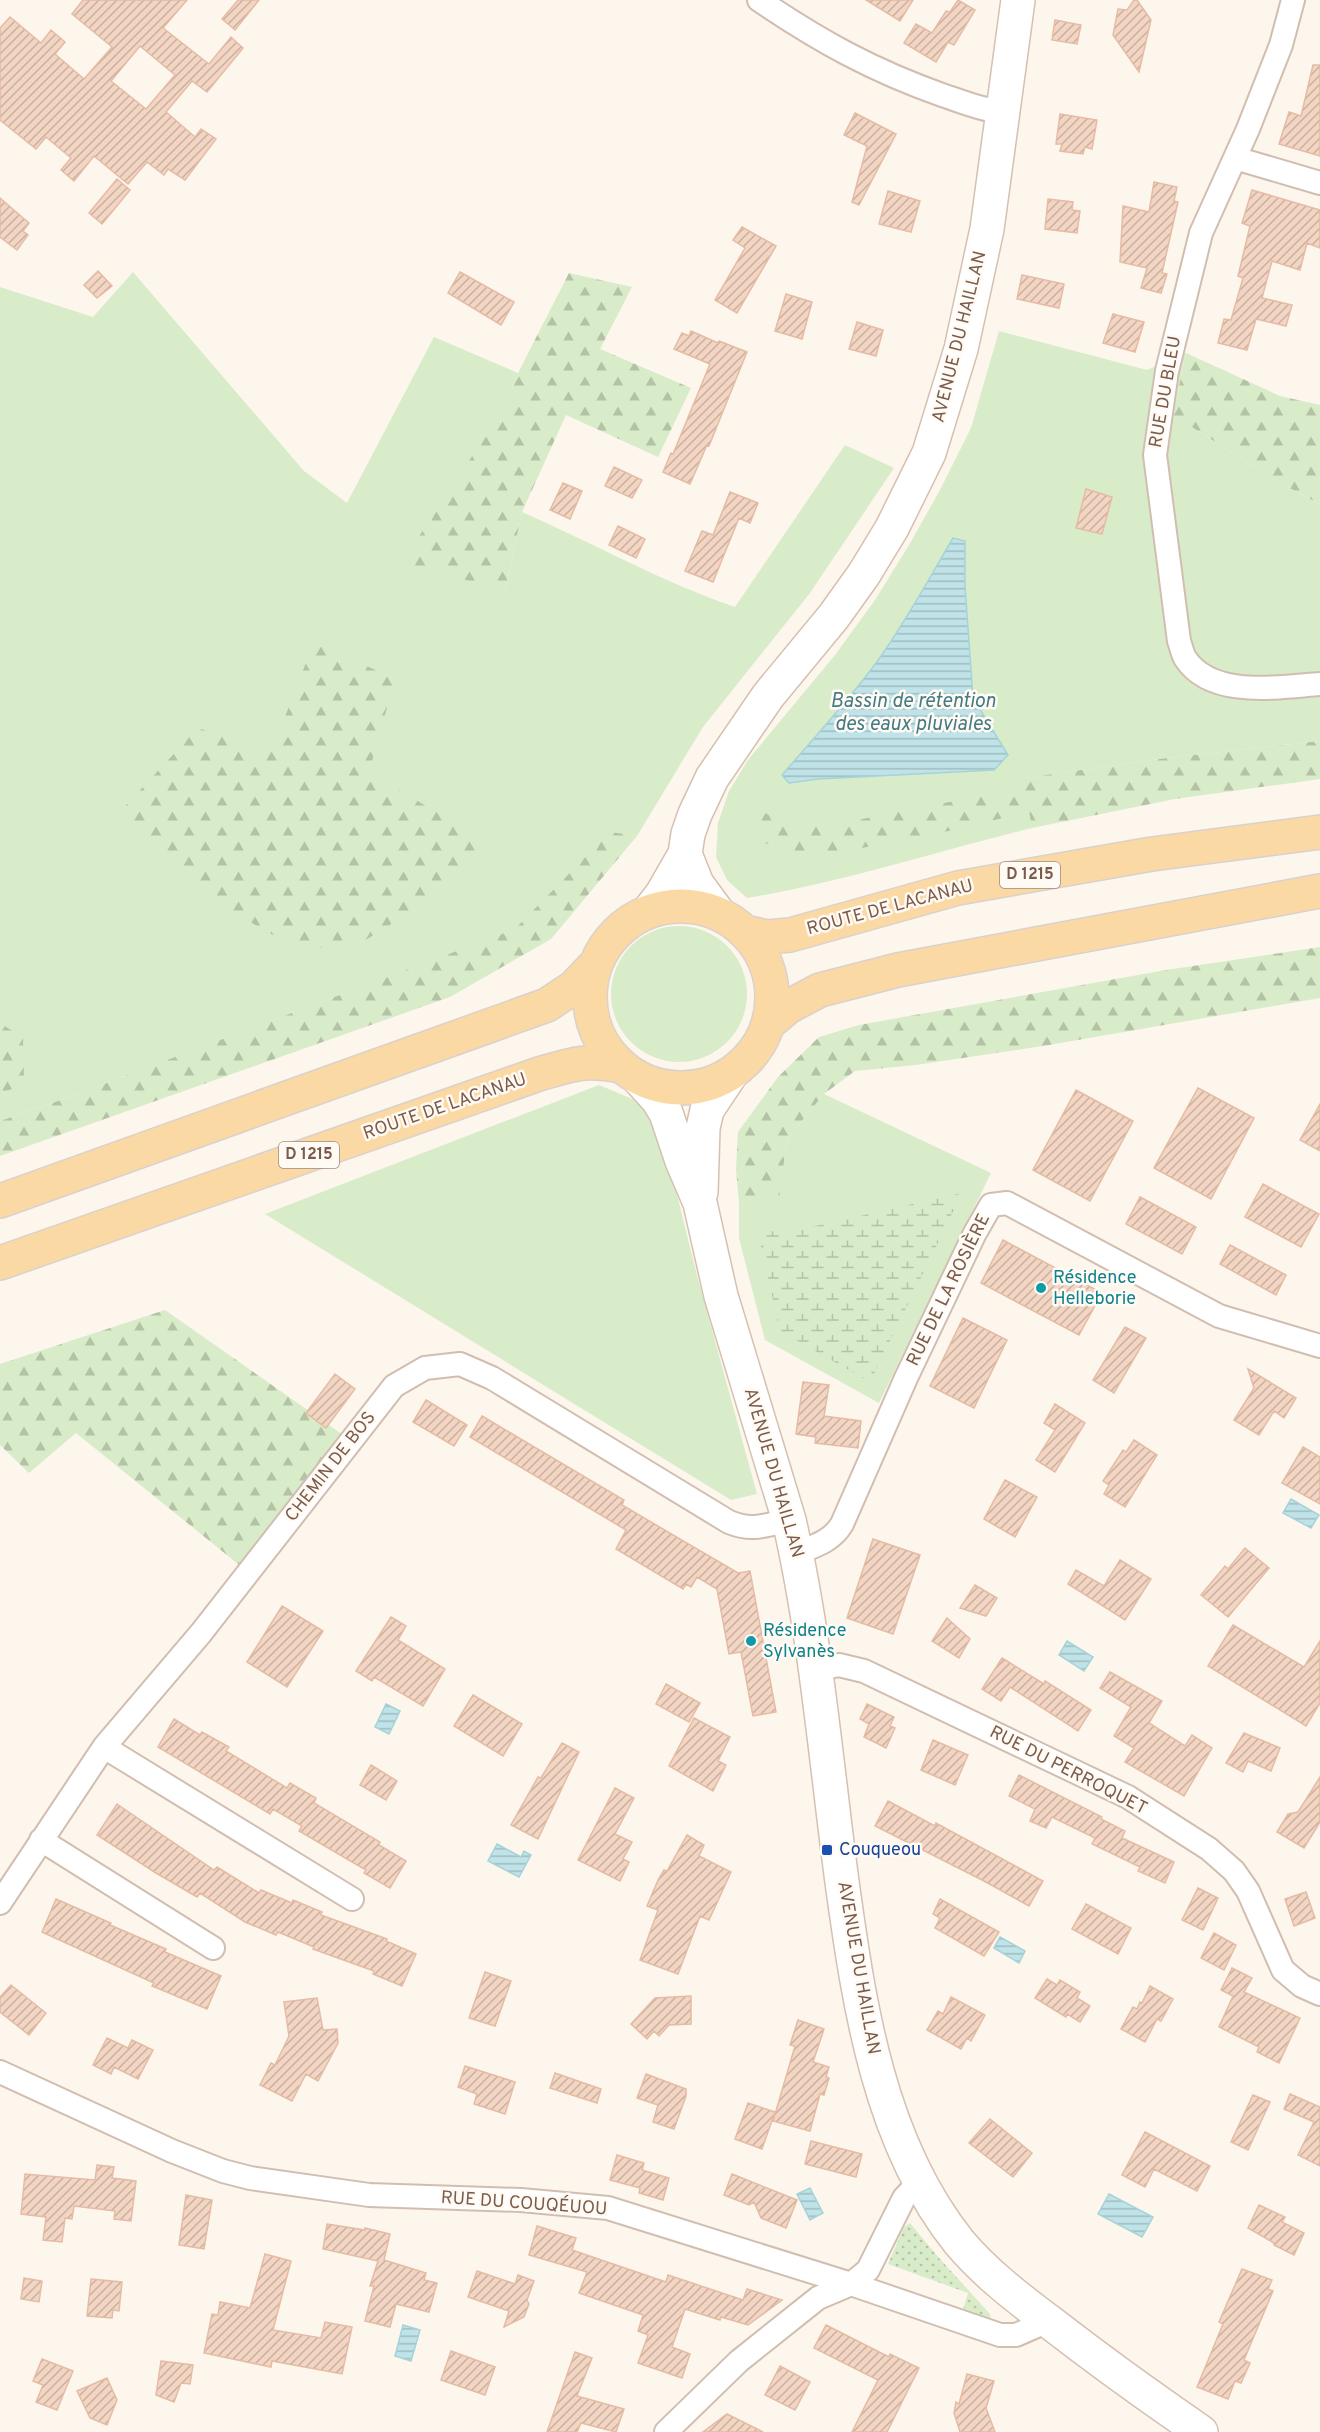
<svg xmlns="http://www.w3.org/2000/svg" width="1320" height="2432" viewBox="0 0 1320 2432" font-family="Overpass,sans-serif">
<defs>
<pattern id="forest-firs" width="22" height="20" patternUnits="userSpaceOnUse" patternTransform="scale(1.5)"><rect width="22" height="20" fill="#d8ecc9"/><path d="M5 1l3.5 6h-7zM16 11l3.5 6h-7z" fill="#b4c2a5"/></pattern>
<pattern id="wetland-marsh" width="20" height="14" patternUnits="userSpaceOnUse" patternTransform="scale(1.5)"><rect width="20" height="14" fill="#d8ecc9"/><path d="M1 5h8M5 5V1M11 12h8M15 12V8" fill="none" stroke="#b4c2a5"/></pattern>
<pattern id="park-dots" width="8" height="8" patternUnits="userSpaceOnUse" patternTransform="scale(1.5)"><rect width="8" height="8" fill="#d8ecc9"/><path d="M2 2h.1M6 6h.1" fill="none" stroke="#b4c2a5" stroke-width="1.8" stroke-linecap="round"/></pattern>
<pattern id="water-rules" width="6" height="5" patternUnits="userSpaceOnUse" patternTransform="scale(1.5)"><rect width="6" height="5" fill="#bfe3e8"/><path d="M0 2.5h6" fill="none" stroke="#a0bbbe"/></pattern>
<pattern id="building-hatch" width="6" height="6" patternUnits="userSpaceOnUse" patternTransform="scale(1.5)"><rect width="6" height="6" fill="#f3d5c3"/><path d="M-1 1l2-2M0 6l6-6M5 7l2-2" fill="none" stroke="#cab0a1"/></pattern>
</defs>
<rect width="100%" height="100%" fill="#fdf6ec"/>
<path fill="#d8ecc9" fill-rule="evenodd" d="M133,272l171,199 43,32 87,-166 84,36 -12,32 -1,186 17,-79c71,31 140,70 213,95l110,-162 49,23 -84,125 -107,134 -66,109 -27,-3 -94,96 -455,171 -61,21v-834l93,30z
M999,331l148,39 39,-17 -13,62 107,68 40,21v237l-153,17 -142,20 7,50c-95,23 -188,54 -285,70l-20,-18 -11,-23 2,-34 11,-32 19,-31 87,-105 40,-55 34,-55 31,-55 31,-62zM965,541v45l8,112 35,57 -14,15 -176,9 -29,4 -7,-8 49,-56 47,-59 33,-49z
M611 994a68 68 0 1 1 136 0a68 68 0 1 1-136 0Z
M599,1085l43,18 15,21 10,31 31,124 59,215 -26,6 -466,-286z
M824,1094l167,79 -112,230 -114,-63 -26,-102v-35l40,-5 8,-59z"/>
<path fill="url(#forest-firs)" d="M569,273l63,14 -32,62 91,39 -33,69 -92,-42 -44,97 -17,79 -103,-29 104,-157 12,-32z
M1186,353l94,43 40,9v99l-40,-21 -107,-68z
M314,642l81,37 -26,93 124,74 -65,55 -72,45 -58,3 -101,-57 -82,-75 83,-89 73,25z
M1320,741v38l-145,20 -143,29 -3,-17c-63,17 -128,31 -192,41 -12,2 -29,7 -41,5 -23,-6 -38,-16 -48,-37l9,-10 15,6 16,10 44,-1 193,-38 -1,-9 143,-20z
M610,832l27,4 -86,103 -101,58 -450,159v-35l61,-21 454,-171z
M1320,947v51l-277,48 -127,19 -61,6 -31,23 -37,45 -8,60 -40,4 -3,-34 2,-37 40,-55 41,-40 40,-12 307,-55z
M0,1023l23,15 1,47 -24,8z
M165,1310l181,127 -103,131 -167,-135 -47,40 -29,-28v-81z"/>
<path fill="url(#wetland-marsh)" d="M962,1193l-92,189 -90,-51 -22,-98 53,-6z"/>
<path fill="url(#park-dots)" d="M910,2223l29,35 51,56 2,10 -30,-11 6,-20 -80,-29 16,-37z"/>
<path fill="url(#water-rules)" stroke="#a5d3da" stroke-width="1.5" d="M953,538l12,3v45l8,112 35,57 -14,15 -176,9 -29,4 -7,-8c33,-38 67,-75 97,-116 27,-38 50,-80 74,-121z
M1291,1499l28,16 -8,13 -28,-15z
M1067,1641l26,16 -9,14 -25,-16z
M386,1704l14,7 -11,23 -14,-7z
M497,1844l24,13 3,-6 7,4 -12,22 -31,-16z
M1000,1937l25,14 -6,12 -25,-15z
M810,2188l13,25 -13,7 -13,-26z
M1109,2194l44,23 -11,20 -44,-23z
M403,2325l17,5 -9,31 -16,-5z"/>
<path fill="url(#building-hatch)" stroke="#e6bba3" stroke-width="1.5" fill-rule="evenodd" d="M83,0h104l-24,28 46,36 22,-27 12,11 -36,44 -15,-11 -26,31 29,25 6,-8 15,10 -31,41 -17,-11 -4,6 -17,-13 -19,22 -34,-28 -20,25 -13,-11 10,-12 -25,-21 -10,12 -36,-29v-92l10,-11 31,26 10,-13 14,12 -10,12 29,25 28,-32 -40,-33zM140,46l35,29 -29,34 -35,-28z
M238,0h21l-24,30 -13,-11z
M866,0h47l-13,21z
M958,0l17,10 -21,35 -6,-3 -12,20 -32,-19 12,-19 16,9 14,-22 4,1z
M1134,0h3l14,20 -12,52 -26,-37 5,-26 9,1z
M1055,20l26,5 -4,19 -25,-4z
M1313,65h7v91l-41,-12 10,-32 12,4z
M855,113l41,21 -37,71 -7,-3 15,-56 -23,-11z
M1060,114l37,6 -5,29 -7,-2 -2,7 -23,-3 2,-7h-6z
M117,179l13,11 -28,34 -13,-11z
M1154,182l23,5 -3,14 4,1 -16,71 5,1 -6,19 -20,-5 6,-20 -27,-6 3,-56 26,6z
M1252,190l68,20v38l-13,-5 -7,27 -28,-9 -10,37 30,7 -6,21 -30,-7 -9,31 -29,-7 6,-24 7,1 12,-42 -5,-2 12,-50 -8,-3z
M888,191l32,10 -9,31 -32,-8z
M0,198l29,25 -6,8 5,4 -11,15 -17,-13z
M1048,199l25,3 -1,8 8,1 -3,22 -32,-4z
M742,227l34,19 -39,67 -22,-13 30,-52 -12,-8z
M98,271l14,15 -15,12 -13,-13z
M460,272l54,30 -13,23 -53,-32z
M1022,275l42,9 -5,24 -42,-9z
M786,294l26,8 -10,37 -27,-8z
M1113,314l31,8 -9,30 -32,-9z
M857,322l26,8 -7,26 -27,-7z
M691,331l27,12 1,-2 28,11 -38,94 -2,-1 -17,39 -27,-12 8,-19 2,1 37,-90 -36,-15 8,-16 7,3z
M614,467l28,13 -10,18 -27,-12z
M563,483l19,8 -12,28 -20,-9z
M1086,489l26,8 -10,37 -26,-6z
M730,492l28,11 -8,20 -11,-5 -26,64 -28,-11 17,-40 11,4z
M618,526l27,13 -9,19 -27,-13z
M1198,1088l56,30 -43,81 -57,-31z
M1076,1090l57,31 -43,80 -57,-31z
M1320,1104v47l-20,-11z
M1263,1184l56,30 -18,33 -56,-30z
M1140,1197l56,30 -14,27 -56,-30z
M1003,1240l99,53 -23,42 -98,-52z
M1230,1245l56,30 -10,20 -56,-31z
M963,1318l44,22 -33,68 -44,-22z
M1125,1327l21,11 -32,55 -21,-13z
M1248,1369l48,29 -12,20 -10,-7 -15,24 -25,-15 20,-32z
M335,1374l20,15 -29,39 -20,-15z
M803,1382l26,3 -5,31 37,5 -3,27 -43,-5 1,-6 -20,-3z
M426,1400l41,25 -13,21 -41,-24z
M1055,1404l30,19 -30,49 -19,-12 19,-30 -11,-7z
M482,1416l142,84 -2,5 116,68 12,-2 26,141 -23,4 -12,-64 -12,2 -12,-65 -20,-12 -6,10 -5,-3 -3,5 -67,-40 10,-19 -156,-93z
M1134,1440l23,15 -32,52 -21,-13 5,-9 -6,-4 20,-31 3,2z
M1303,1447l17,10v47l-38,-21z
M1005,1480l32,17 -22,40 -31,-18z
M873,1539l47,16 -27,79 -46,-16z
M1245,1548l24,20 -41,49 -27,-22 24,-29 3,3z
M1120,1560l31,19 -26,41 -57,-36 8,-14 28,16z
M975,1585l22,13 -11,18 -26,-8z
M282,1606l41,25 -36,56 -40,-25z
M391,1617l15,9 -8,14 47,29 -22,37 -49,-29 -2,4 -16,-10z
M947,1618l23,21 -11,19 -27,-17z
M1233,1625l71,42 16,-26v62l-14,23 -98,-60z
M1002,1658l42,26 1,-3 46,29 -13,21 -68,-44 -9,14 -19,-12z
M1110,1672l52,29 -13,22 36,23 7,-11 20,13 -28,48 -59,-34 9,-14 -20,-12 17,-29 -31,-19z
M666,1684l34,19 -11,19 -33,-18z
M473,1695l49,29 -19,32 -49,-30z
M867,1704l27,13 -4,9 5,2 -9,20 -22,-11 5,-13 -9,-5z
M694,1718l36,19 -12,24 8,4 -13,26 -44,-25z
M174,1719l26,16 2,-3 27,15 -3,4 61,37 3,-5 26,15 -2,5 66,39 -1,3 27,16 -16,27 -26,-15 2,-3 -67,-39 3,-5 -29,-17 -3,5 -112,-67z
M1244,1733l36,15 -9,23 -23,-10 -5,11 -17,-9z
M933,1740l35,15 -13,30 -34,-15z
M562,1743l17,9 -41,87 -27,-14 27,-48 3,1z
M371,1765l26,16 -11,19 -26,-15z
M1019,1775l83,42 -1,2 24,12 -3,7 52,24 -9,21 -27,-12 2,-4 -48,-23 3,-6 -43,-21 -6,11 -16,-7 5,-12 -26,-13z
M1320,1777v45l-16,26 -27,-16 11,-18 10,-2z
M615,1788l19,10 -19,36 17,8 -9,17 6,3 -9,19 -42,-21z
M888,1801l47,25 1,-3 107,58 -14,25 -45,-25 -109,-55z
M117,1804l97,66 3,-3 42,26 2,-3 31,13 1,-3 29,12 -1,3 66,24 -1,2 30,13 -14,32 -29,-12 1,-3 -61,-22 1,-2 -36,-15 -2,3 -31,-13 -45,-29 -3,4 -41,-24 -59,-38z
M687,1835l17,10 -5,11 32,16 -22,48 -9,-4 -22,58 -38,-14 18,-50 -11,-4 11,-26 6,-10 3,1z
M1198,1888l20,10 -15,32 -21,-10z
M1306,1892l9,26 -21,8 -9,-27z
M56,1899l55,24 -1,2 56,24 -1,3 56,24 -14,33 -55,-23 2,-3 -112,-51z
M940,1899l59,33 -15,24 -49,-28 5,-10 -7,-4z
M1086,1904l45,24 -13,26 -46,-25z
M1214,1933l22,12 -12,25 -23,-12z
M1232,1968l20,10 -8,14 56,26 -21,45 -22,-11 2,-5 -40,-20 14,-31 -12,-6z
M485,1972l26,9 -16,45 -26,-8z
M1047,1979l10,6 3,-5 20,12 -3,6 13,8 -10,16 -13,-8 -1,3 -31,-19z
M11,1985l35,28 -17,22 -29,-23v-15z
M1150,1986l23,13 -12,22 -4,-2 -12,23 -24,-13 12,-22 4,2 3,-7 2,1z
M691,1996v28l-22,1 -10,11 -5,-5 -7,8 -16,-15 24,-26z
M951,1997l34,18 -14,26 -4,-3 -6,11 -34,-19 11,-19 5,3z
M317,1998l6,32 14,-1 1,14 -20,38 -12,-7 -14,27 -32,-16 11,-22 4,2 14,-29 -5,-34z
M798,2020l26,9 -11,33 16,5 -3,10 3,1 -5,17 -4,-1 -10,37 -37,-10 22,-75 -5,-1z
M107,2038l21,10 4,-8 21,10 -15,29 -24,-12 -3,7 -18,-9z
M465,2066l50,16 -10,32 -31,-10 3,-10 -19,-7z
M555,2073l46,16 -4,14 -47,-15z
M646,2074l40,15v7l-12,33 -21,-7 5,-17 -21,-7z
M1290,2094l30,13v59l-22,-11 16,-33 -30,-13z
M1253,2095l17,7 -22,48 -17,-8z
M748,2103l27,9 -13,37 -27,-10z
M990,2119l42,34 -19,24 -44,-34z
M1145,2132l65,34 -13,25 -43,-22 -9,18 -23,-12z
M811,2141l51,13 -6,23 -51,-13z
M617,2155l27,8 -2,7 27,8 -6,22 -24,-7 1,-5 -30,-8z
M97,2165l17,2 -2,11 24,3 -5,40 -17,-2 1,-8 -41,-5 -2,13 -7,-1 -3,24 -19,-2 3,-23 -25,-3 4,-40 70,6z
M732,2174l65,26 -11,28 -25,-10 -7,-16 -5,3 -25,-10z
M186,2195l26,5 -8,49 -25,-4z
M1259,2205l26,12 -3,5 22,11 -10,22 -20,-10v-2l-26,-15z
M327,2224l38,6v-2l25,6 -6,26 42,13 -2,7 13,3 -8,29 -33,-8 -6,23 -25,-6 9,-35h-4l8,-25 -55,-12z
M537,2226l39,12 -4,12 94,32 2,-7 75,25 4,-11 35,11 -34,25 -27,-8 -1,3 -35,-11 -13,38 18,7 -8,24 -44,-15 10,-28 -10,-4 5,-16 -64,-22 8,-21 -58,-17z
M265,2254l26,7 -18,69 48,8 4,-16 27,5 -10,47 -70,-13 -1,6 -67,-14 8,-39 6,1 2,-13 30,6z
M1242,2269l30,11 -4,9 5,2 -29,69 6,3 -9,20 -6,-2 -7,18 -31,-12 26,-63 -4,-2z
M477,2271l38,13 3,-9 16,6 -7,19 2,4 -5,13 -20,10 5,-16 -41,-14z
M24,2278l18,3 -3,21 -18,-3z
M91,2279l31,3 -3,29 -6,-1 -1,8 -25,-2z
M826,2325l63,32 1,-3 29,14 -32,64h-35l26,-52 -64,-32z
M451,2351l44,16 -10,28 -44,-15z
M575,2352l17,6 -15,38 47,13 -8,23 -35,-9 -4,9h-30z
M42,2359l31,12 -16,39 -21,-8 7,-17 -10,-4z
M161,2361l32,4 -3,19 -9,-1 -7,19 -18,-7z
M780,2366l30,16 -15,28 -30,-15z
M967,2374l27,7 -8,27 9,24h-35l-6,-19 2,-11 3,2z
M107,2378l10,22 -10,25 -17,-7 -13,-27z
M727,2414l36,18h-60z"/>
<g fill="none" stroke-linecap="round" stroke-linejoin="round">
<defs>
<path id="street" d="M759,0c62,42 113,70 183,95 21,7 40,15 62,17
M1293,0l-12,45 -33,84 -47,104 -34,138 -12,84 24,186c2,5 3,12 6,17 26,41 95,29 135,26
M1235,158l85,25
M797,1553c18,-7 35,-12 45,-29l64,-146 69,-145 16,-28 16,-2 212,113 101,30
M814,1670l25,-5 25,6 264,126 81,52 25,22 14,20 35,79 19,16 18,8
M104,1747l248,152
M41,1840l172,108
M0,1903l104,-156 97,-114 193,-247 31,-18 35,-4 32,14 237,144c24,10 37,3 60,-2
M0,2072l172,79 51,20 27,7 119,17 152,5 87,8 243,76 149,51h16l32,-14
M666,2432l73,-71 79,-63 33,-14 17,-14 36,-72 16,-17"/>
<path id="secondary" d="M685,854l12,30 22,30
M649,911l13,-17 23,-40 3,-20 7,-20 17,-36 56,-82 66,-80 30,-42 28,-46 37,-75 32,-104 26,-120 31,-229
M639,1079l19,21 8,13 16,48 18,42 21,93 68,224c27,118 37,242 53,362 17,123 37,260 117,360 26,31 60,57 92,81 49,38 99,74 150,109
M701,1192l2,-64 4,-18 24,-36"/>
<path id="primary" d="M590 997a91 91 0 1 1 182 0a91 91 0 1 1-182 0Z
M745,932l22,5 23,-2 168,-47 194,-34 168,-22
M768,1024l20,-17 32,-17 78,-20 422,-79
M0,1201l547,-196 27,-18 21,-22
M0,1263l539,-189c34,-10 46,-15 81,-8"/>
</defs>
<use href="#street" stroke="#d1beb0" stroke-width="26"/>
<use href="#secondary" stroke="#d6c0b0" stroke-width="36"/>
<use href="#primary" stroke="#dad1cd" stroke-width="36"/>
<use href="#street" stroke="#fff" stroke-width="22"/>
<use href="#secondary" stroke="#fff" stroke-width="33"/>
<use href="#primary" stroke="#fbd9a5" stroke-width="33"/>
</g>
<g fill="#0f9aa8" stroke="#fffaf3" stroke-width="2">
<circle cx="1041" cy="1288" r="6"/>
<circle cx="751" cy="1641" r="6"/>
</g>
<rect fill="#1a4fb4" stroke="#fffaf3" stroke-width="2" x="821" y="1844" width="12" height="12" rx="3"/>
<g text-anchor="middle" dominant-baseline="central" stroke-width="5" stroke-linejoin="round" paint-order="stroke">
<g fill="#fffaf3" stroke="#a28b7f" stroke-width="1.5">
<rect x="1000" y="862" width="60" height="26" rx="4.5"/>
<rect x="279" y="1142" width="60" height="26" rx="4.5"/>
</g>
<g font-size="16" font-weight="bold" fill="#7a5c4d">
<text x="1030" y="875">D 1215</text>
<text x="309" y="1155">D 1215</text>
</g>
<g font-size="18" fill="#7a5c4d" stroke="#fffaf3">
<text transform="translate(960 337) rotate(-76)">AVENUE DU HAILLAN</text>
<text transform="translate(1166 392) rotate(-80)">RUE DU BLEU</text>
<text transform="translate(890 908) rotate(-15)">ROUTE DE LACANAU</text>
<text transform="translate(445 1107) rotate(-19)">ROUTE DE LACANAU</text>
<text transform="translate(949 1290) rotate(-64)">RUE DE LA ROSIÈRE</text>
<text transform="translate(331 1467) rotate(-52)">CHEMIN DE BOS</text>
<text transform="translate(773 1473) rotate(74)">AVENUE DU HAILLAN</text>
<text transform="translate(1068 1771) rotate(27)">RUE DU PERROQUET</text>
<text transform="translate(858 1968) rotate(80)">AVENUE DU HAILLAN</text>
<text transform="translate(524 2204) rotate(4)">RUE DU COUQÉUOU</text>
</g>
<g font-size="18" fill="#0d838f" stroke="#fffaf3" text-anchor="start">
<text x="1053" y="1278">Résidence<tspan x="1053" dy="21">Helleborie</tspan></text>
<text x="763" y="1631">Résidence<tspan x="763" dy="21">Sylvanès</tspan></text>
</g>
<g font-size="18" fill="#164399" stroke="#fffaf3" text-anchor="start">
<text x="839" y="1850">Couqueou</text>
</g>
<g font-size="20" font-style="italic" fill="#437c86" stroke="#fffaf3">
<text x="913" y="702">Bassin de rétention<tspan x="913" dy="23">des eaux pluviales</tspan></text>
</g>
</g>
</svg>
